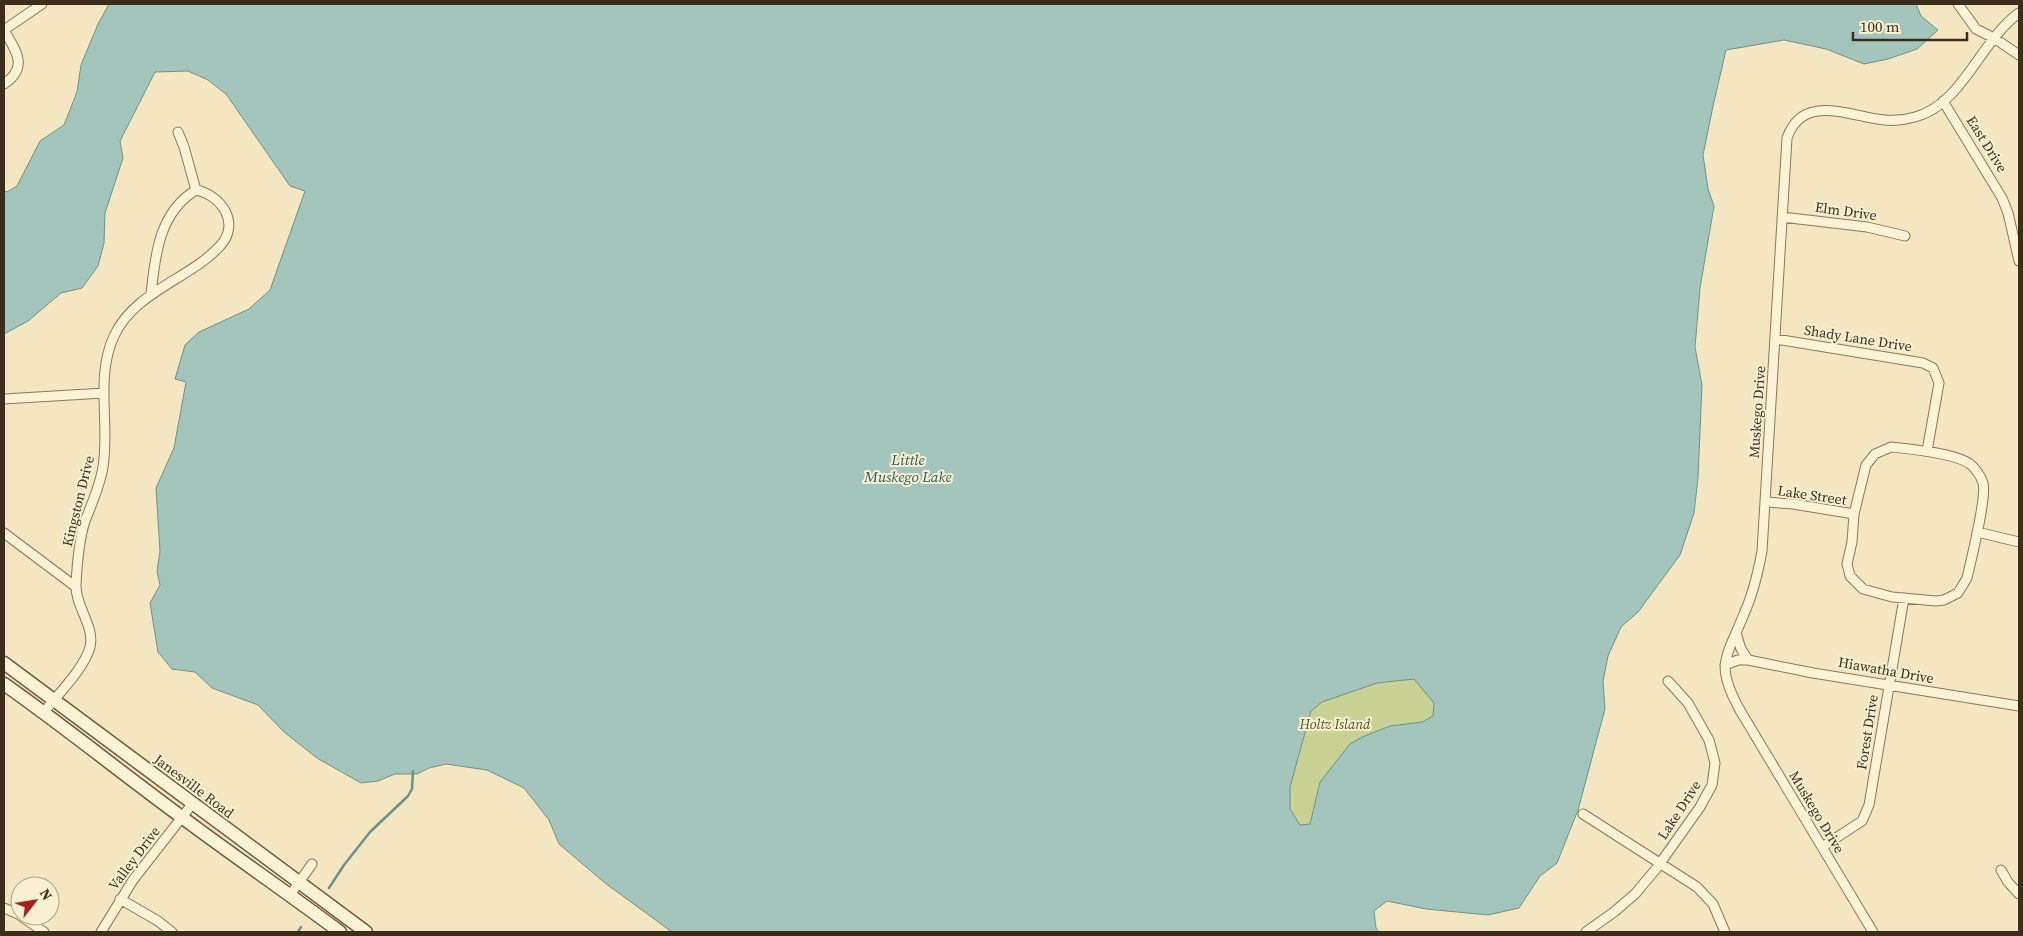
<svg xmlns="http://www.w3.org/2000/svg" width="2023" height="936" viewBox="0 0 2023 936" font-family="'Source Serif 4',serif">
<rect width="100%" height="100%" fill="#f3e6c1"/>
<path fill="#c9d294" d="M1414,679l20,24 -1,13 -11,6 -32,4 -70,56 -10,42 -10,1 -10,-16v-22l21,-76 11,-9 55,-19z"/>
<path fill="#a4c5bc" stroke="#6a948b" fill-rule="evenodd" d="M109,4h1807l5,12 17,14 -21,19 -29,10 -24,5 -38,-15 -42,-9 -58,10 -13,56 -10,49 5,34 6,17 -14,82 -5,59 7,38 -4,93 -4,35 -14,42 -42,57 -17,15 -13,29 -5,25 2,28 -27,101 -21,53 -17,13 -21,32 -31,7 -62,-6 -39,-8 -13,10 2,17 3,4h-707l-67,-49 -46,-39 -10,-24 -25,-32 -37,-18 -41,-6 -17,4 -12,6h-22l-17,7 -17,2 -44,-25 -33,-26 -26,-27 -46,-17 -17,-16 -23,-3 -14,-17 -8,-49 10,-18 -3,-14 3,-20 -4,-63 18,-40 12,-66 -11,-3 10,-34 14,-13 50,-23 21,-19 35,-99 -15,-5 -64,-92 -18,-14 -20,-9 -33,1 -35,69 3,17 -18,55 -1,30 -6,23 -16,22 -21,5 -33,28 -24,13v-143l3,1 10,-6 23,-45 24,-16 13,-33 4,-27 17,-41zM1414,679l20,24 -1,13 -11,6 -32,4 -28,11 -12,7 -30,38 -10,42 -10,1 -10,-16v-22l21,-76 11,-9 55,-19z"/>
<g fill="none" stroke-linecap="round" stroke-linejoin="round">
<path stroke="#6a948b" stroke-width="2.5" d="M329,888l15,-23 26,-33 38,-36 4,-7 1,-18
M298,932l3,-5"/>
<defs>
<path id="minor" d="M1958,4l18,25 18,9 25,17
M4,30l38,-26
M4,84c25,-17 12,-33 0,-54
M1943,101l59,97 6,15 11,48
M1782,217l85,10 38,9
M151,294c4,-38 8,-82 45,-104
M1776,339l147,24 10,5 6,15 -12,68
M4,399l100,-6
M1891,447c19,2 64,6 79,17 5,4 11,12 13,19 4,14 -12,77 -16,95l-9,15 -14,7 -8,1 -44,-4 -29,-8 -13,-13 -3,-12 5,-22 2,-28 12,-49 9,-11z
M1766,502l27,2 61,10
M1977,532l42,10
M4,533l72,54
M1736,633l5,16 7,11
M1725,665l13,-5h10l65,13 206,33
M44,712c14,-18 40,-43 46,-65 5,-21 -15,-41 -14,-62 1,-21 3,-45 9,-64 7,-18 15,-35 18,-54 7,-43 -8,-90 11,-131 21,-45 76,-57 106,-90 21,-23 1,-51 -24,-56l-12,-43 -6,-15
M1583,814l114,73 16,17 12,28
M1822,847l40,-26 7,-16 35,-207
M2001,870l7,12 11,12
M290,895l22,-31
M120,899l38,22 14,11
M4,908l16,7
M21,916l23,16
M101,932l32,-52 60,-77
M1586,932l28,-20 21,-18 21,-25 44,-62 12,-22 3,-22 -6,-23 -21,-37 -20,-22
M1873,932l-132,-220c-27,-48 -15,-53 3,-98 9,-20 14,-41 18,-63l25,-413c16,-46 64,-21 98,-18 10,1 20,0 30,-3 47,-12 66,-77 104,-104"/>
<path id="secondary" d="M4,663l362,269
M4,684c61,43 119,90 179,134 52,39 105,75 157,114"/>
</defs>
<use href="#minor" stroke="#8f7656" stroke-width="11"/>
<use href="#secondary" stroke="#715739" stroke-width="15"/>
<use href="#minor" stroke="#fcf2d6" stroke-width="9"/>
<use href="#secondary" stroke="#fcf2d6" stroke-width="12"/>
</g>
<g text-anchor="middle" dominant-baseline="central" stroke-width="4" stroke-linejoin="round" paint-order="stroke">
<g font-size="14" fill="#3d2d1c" stroke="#f9efd2">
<text transform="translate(1987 144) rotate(58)">East Drive</text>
<text transform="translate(1846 211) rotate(8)">Elm Drive</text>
<text transform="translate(1858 338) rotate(9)">Shady Lane Drive</text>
<text transform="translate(1757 412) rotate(-86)">Muskego Drive</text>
<text transform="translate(1812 495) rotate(8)">Lake Street</text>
<text transform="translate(78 501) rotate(-76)">Kingston Drive</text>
<text transform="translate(1886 670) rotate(10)">Hiawatha Drive</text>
<text transform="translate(1867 732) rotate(-81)">Forest Drive</text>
<text transform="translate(194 786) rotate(37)">Janesville Road</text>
<text transform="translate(1679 810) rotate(-57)">Lake Drive</text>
<text transform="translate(1817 812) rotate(59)">Muskego Drive</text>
<text transform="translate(134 858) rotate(-53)">Valley Drive</text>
</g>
<g font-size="14" font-style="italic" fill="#4b5c20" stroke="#f9efd2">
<text x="1335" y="724">Holtz Island</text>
</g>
<g font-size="15" font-style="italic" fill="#2a5e5d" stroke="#f9efd2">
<text x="908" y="459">Little<tspan x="908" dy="17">Muskego Lake</tspan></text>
</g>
</g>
<rect width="2023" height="936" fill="none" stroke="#3d2d1c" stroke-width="10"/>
<g transform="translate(35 901) rotate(59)"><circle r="24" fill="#f9efd2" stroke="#aea189"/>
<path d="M0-4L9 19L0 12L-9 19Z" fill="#a5231f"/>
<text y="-8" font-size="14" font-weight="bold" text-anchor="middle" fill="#3d2d1c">N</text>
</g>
<path d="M1853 32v8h114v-8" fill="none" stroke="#3d2d1c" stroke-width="2.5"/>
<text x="1860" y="32" font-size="15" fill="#3d2d1c" stroke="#f9efd2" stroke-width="4" paint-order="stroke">100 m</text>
</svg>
